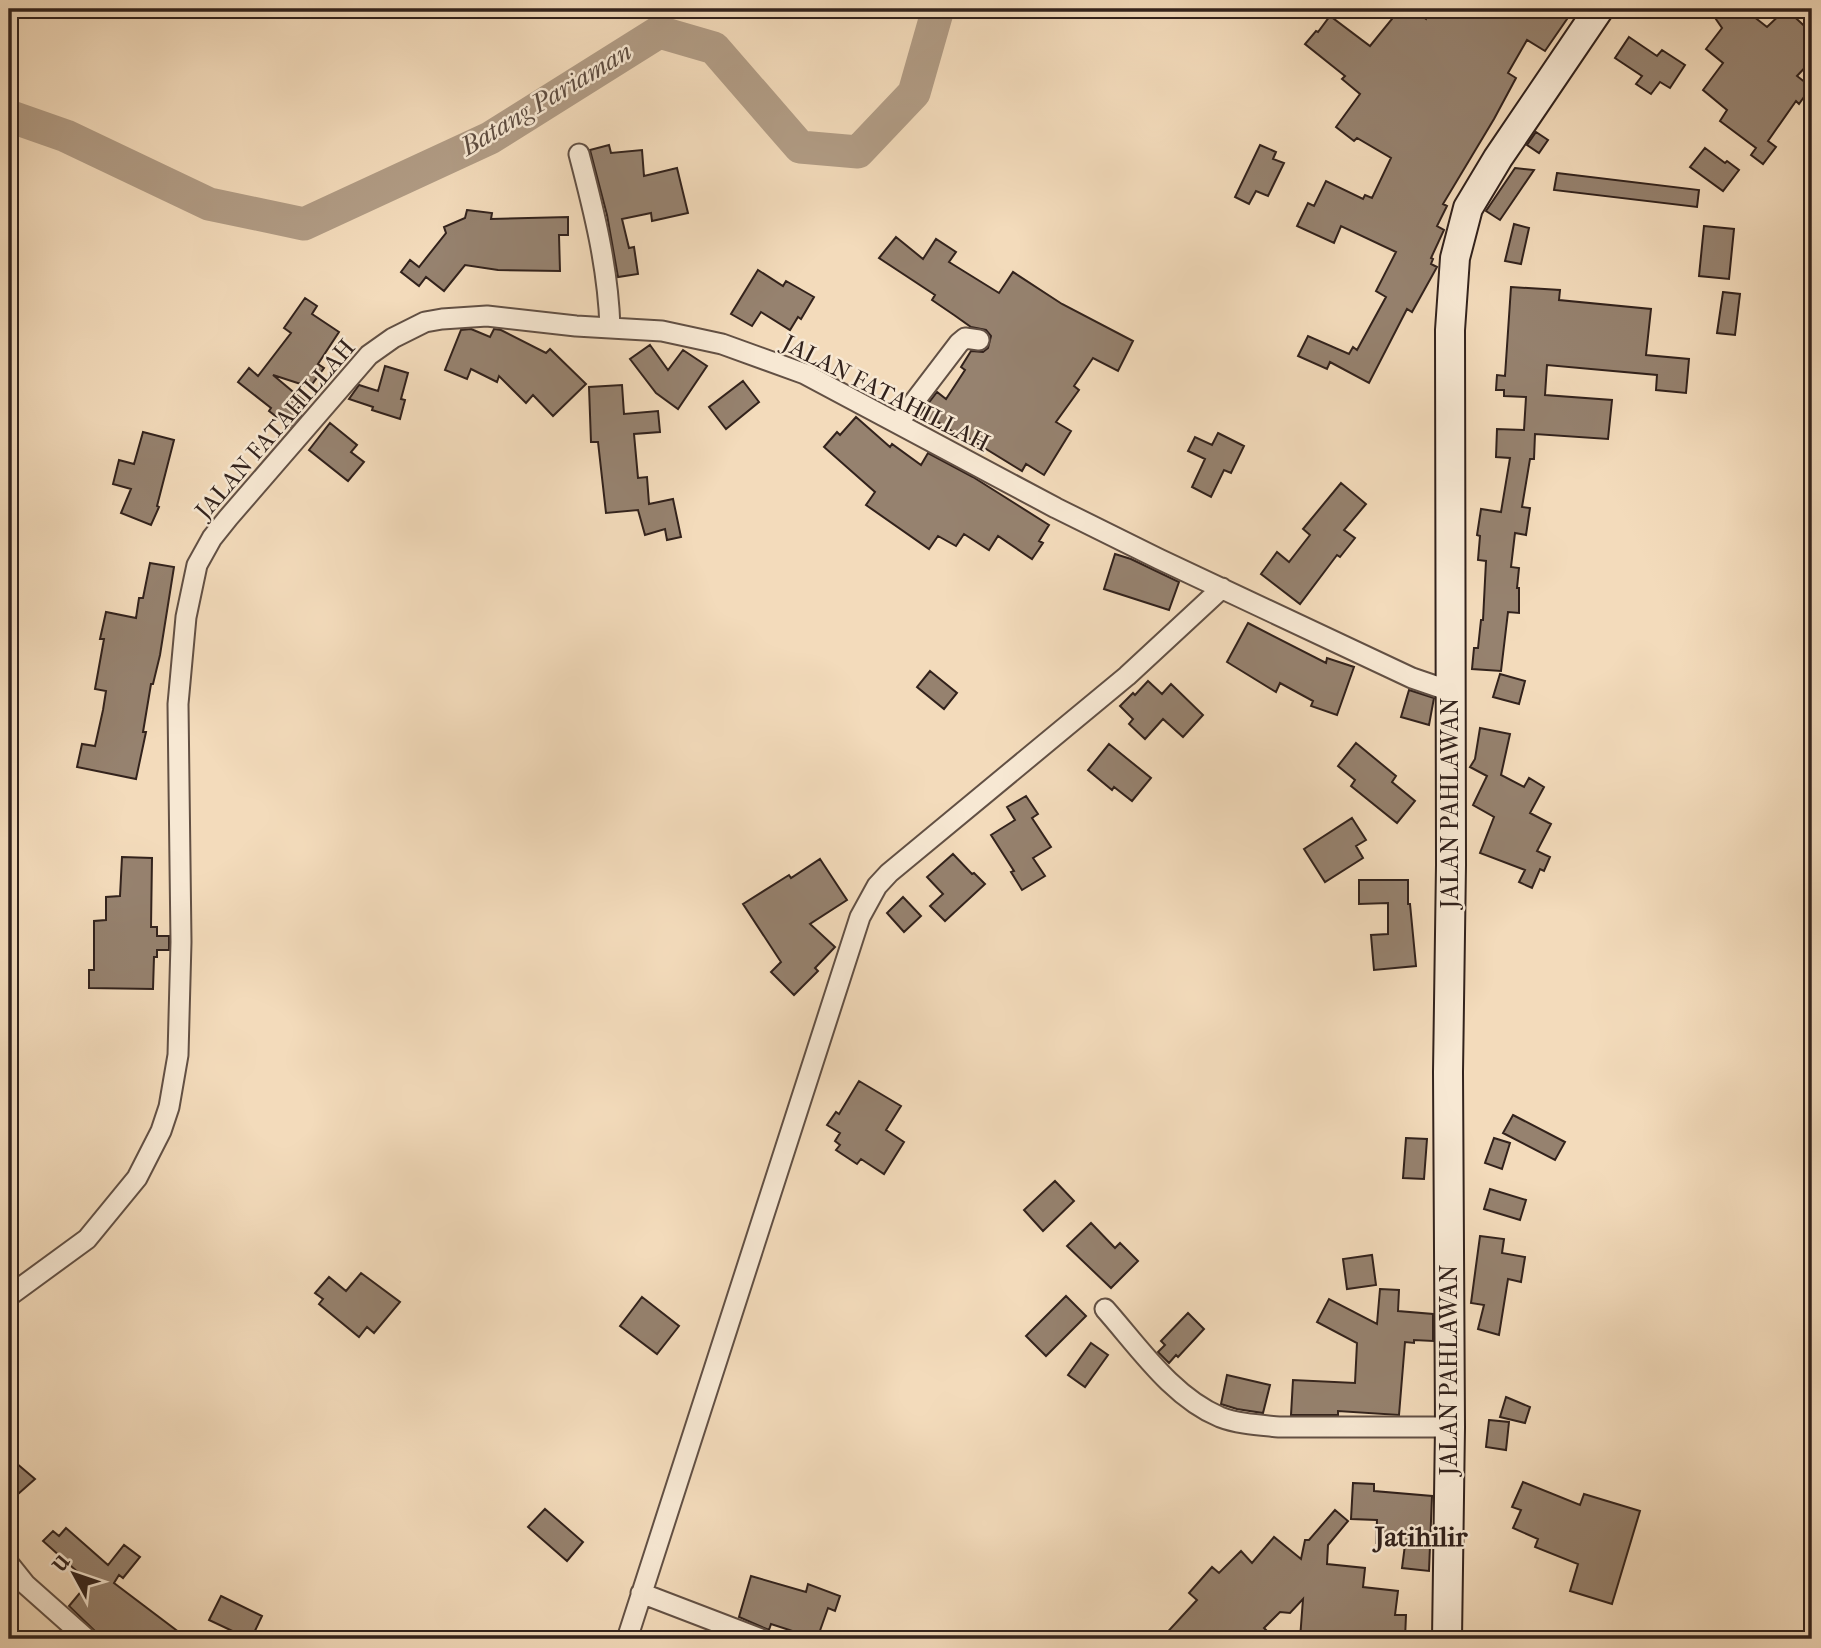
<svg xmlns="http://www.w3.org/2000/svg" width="1821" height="1648" viewBox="0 0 1821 1648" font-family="'IM FELL French Canon',serif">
<rect width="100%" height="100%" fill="#f3dbbb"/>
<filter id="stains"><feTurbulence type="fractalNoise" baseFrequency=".00286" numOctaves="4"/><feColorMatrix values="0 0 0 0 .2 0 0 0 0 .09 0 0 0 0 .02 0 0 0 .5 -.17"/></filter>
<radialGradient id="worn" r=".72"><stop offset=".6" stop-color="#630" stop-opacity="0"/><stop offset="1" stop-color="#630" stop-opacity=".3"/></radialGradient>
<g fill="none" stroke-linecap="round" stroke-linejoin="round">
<path stroke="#b19c85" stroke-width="33" d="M9,116l57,20 143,68 95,20 186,-86 169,-106 55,16 86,99 58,5 56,-59 24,-84"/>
</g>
<path fill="#96826f" stroke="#32221c" stroke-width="2" d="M1379,9h34l13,10 4,-10h120l17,10 -22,32 -18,-11 -19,33 8,5 -22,41 -51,85 4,2 -10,20 7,4 -13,28 2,1 -2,5 6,3 -25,45 -5,-3 -38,74 -39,-21 -3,7 -29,-13 10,-20 41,18 4,-7 4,3 29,-53 -10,-6 20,-39 -55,-26 -7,17 -37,-17 11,-23 6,3 12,-25 37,18 2,-4 7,3 19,-40 -34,-20 -3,3 -18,-14 24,-33 -18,-15 3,-3 -40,-32 11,-13 2,1 12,-16 40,30 22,-27z
M1709,9h35l23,18 19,-18 26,24v27l-15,16 14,11 -12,17 -3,-3 -28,40 8,6 -13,17 -12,-9 5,-7 -36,-27 7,-11 -24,-20 20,-27 -17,-14 16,-21z
M1629,37l28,19 5,-6 23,15 -15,23 -10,-6 -9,12 -15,-10 6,-8 -27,-18z
M1536,132l12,8 -9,13 -12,-8z
M609,145l2,8 31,-3 2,26 33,-8 11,45 -36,8 -1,-8 -29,6 7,29 5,-1 4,27 -20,3 -11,-62 -17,-65z
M1260,145l16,7 -3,7 11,4 -16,33 -12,-5 -7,13 -14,-7z
M1705,148l20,15 2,-2 12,9 -16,21 -33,-24z
M1515,168l19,2 -34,50 -14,-9z
M1557,173l142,17 -2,17 -143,-17z
M467,210l25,3 -1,6 77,-2v18h-9l1,36 -62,-1 -33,-5 -21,26 -18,-14 -7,9 -18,-14 9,-12 9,7 27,-34 -2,-6 21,-9z
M1514,224l15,4 -8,36 -16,-3z
M1704,226l30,3 -5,50 -30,-3z
M896,237l27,22 13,-20 20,13 -7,10 50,31 14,-21 49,32 71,37 -15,30 -25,-13 -19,28 5,4 -23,32 15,9 -27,44 -18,-11 -4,7 -62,-38 -2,2 -22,-14 -3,5 -15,-9 19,-25 9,7 19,-29 -4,-3 10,-16 12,1 5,-4 3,-12 -5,-6 -15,-3 -17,-12 -22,-15 3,-5 -56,-37z
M758,270l25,16 3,-5 28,16 -13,22 -3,-2 -8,13 -29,-18 -9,14 -21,-12z
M1511,287l49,3 -1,10 92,9 -5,46 43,4 -3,34 -30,-3 1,-15 -110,-10 -2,30 67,5 -4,39 -73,-5 -1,25h-4l-8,48 8,1 -4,27 -11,-2 -4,34 8,1 -2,20h2v25l-11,-1 -7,59 -29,-2 2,-21h4l3,-28h2l3,-59 -8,-1 2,-24 -3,-1 4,-26 20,3 9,-54 -14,-1 1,-28 27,1 2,-33 -22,-1v-6h-8l1,-15 8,1z
M1723,292l17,2 -5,41 -18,-2z
M305,298l12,8 -5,8 27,18 -21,32 6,4 -14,19 -37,-12 31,26 -8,10 5,4 -11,12 -21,-16 2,-3 -33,-26 11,-14 9,8 33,-43 -7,-5z
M471,329l19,8 4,-8 7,1 45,23 4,-4 36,35 -33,32 -20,-21 -7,8 -27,-27 -2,6 -26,-13 -4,10 -22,-9 16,-40z
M650,345l18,25 15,-20 24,16 -29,43 -22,-16 -26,-34z
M385,366l23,7 -7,26 4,1 -5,19 -28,-9 1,-3 -24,-8 10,-14 19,6z
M743,381l16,21 -33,27 -17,-22z
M622,385l2,29 34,-3 2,21 -26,2 4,44 9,-1 2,27 24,-5 8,38 -14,3 -2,-11 -20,6 -7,-25 -32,3 -8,-71h-7l-2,-55z
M856,417l34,30 2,-3 29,21 7,-12 45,24 76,48 -10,16 4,2 -11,16 -34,-23 -9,14 -25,-16 -8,12 -18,-10 -9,13 -63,-44 9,-13 -51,-45 13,-15 3,3z
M330,423l27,22 -6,7 13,10 -16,19 -39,-31z
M143,432l31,8 -17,66 2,1 -8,18 -30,-12 10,-24 -18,-5 6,-24 15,4z
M1218,433l26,13 -13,27 -7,-3 -13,27 -19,-10 13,-28 -17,-8 7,-14 17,8z
M1341,483l25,21 -22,26 11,8 -15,19 -3,-2 -37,49 -39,-30 16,-22 12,10 21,-27 -7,-6z
M1115,554l16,5 48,23 -10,28 -65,-21z
M150,563l24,4 -14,88 -7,29h-2l-8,48h3l-10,47 -59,-12 5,-23 13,2 8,-36 3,-19 -11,-2 9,-50h-4l6,-27 30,6 3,-20h4z
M1248,623l78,40 1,-5 27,9 -17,48 -26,-9 2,-5 -33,-18 -4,9 -49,-30z
M930,671l27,22 -13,16 -27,-22z
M1500,674l25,7 -6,23 -26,-7z
M1148,681l14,13 9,-10 32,31 -20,22 -20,-18 -18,20 -16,-15 4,-5 -13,-13 13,-13 2,2z
M1409,690l25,8 -5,27 -28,-8z
M1480,728l30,6 -9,41 23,12 5,-9 15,9 -14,26 21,11 -14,27 13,6 -6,14 -4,-2 -8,19 -13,-6 6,-12 -45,-17 14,-36 -21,-12 14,-29 -17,-9 5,-8z
M1356,743l40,33 -4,6 23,19 -18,22 -46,-37 4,-6 -17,-14z
M1109,744l42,34 -19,23 -18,-14 -2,3 -24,-20z
M1026,796l12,18 -6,4 19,29 -18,11 12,18 -23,14 -11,-18 3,-1 -23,-36 24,-15 -8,-13z
M1352,818l14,22 -10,6 7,12 -38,24 -21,-33z
M953,854l19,20 2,-1 11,11 -40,37 -15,-15 13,-12 -16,-17z
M122,857l30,1 -1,69h6v9h12v14h-12v7h-3l-1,32 -64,-1v-18h5v-49l12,-1v-23l14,-1z
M820,859l27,41 -37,24 25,23 -20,21 3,3 -24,24 -23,-23 10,-10 -38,-58 46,-29 2,3z
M1359,880h49v24h2l6,62 -42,4 -3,-35 17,-1v-31l-29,1z
M903,897l18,19 -17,16 -17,-19z
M859,1081l42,25 -15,24 18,12 -20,32 -23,-15 -4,5 -21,-14 4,-5 -5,-4 5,-8 -13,-8 9,-13 3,2z
M1513,1115l52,27 -10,18 -52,-27z
M1406,1138l21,1 -3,40 -21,-1z
M1494,1138l16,5 -8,26 -17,-6z
M1055,1181l19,20 -31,30 -19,-21z
M1490,1189l36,11 -6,20 -36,-11z
M1091,1223l24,25 5,-5 18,18 -27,27 -44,-42z
M1480,1236l24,3 -2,14 23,4 -4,25 -13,-3 -9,56 -21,-6 6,-24 -13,-2z
M1372,1255l4,30 -29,4 -4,-30z
M361,1273l39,29 -26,31 -7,-6 -8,10 -40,-33 4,-5 -8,-6 14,-16 17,14z
M1380,1289l19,1 -1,21 35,3v27l-19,-1v3l-9,-1 -6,73 -61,-4v4h-47l2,-35 62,3 2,-40 -40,-21 12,-23 48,25z
M1066,1296l20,20 -40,40 -20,-20z
M642,1297l37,29 -22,28 -37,-28z
M1188,1313l16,16 -26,28 -2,-2 -7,8 -11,-11 7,-7 -4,-4z
M1091,1343l17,12 -23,32 -17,-12z
M1227,1375l43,10 -7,28 -26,-4 -16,-5z
M1506,1397l24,10 -5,16 -25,-6z
M1489,1420l20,2 -3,28 -20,-3z
M9,1457l26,22 -26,23z
M1523,1482l57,23 4,-11 56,17 -28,93 -42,-13 8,-27 -43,-17 3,-8 -25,-11 8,-18 -9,-3z
M1353,1483l21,1v7l58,5 -3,75 -27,-3 3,-23 -29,-2 1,-23 -26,-1z
M545,1509l38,33 -16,19 -39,-34z
M1335,1510l13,11 -20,24 -1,19 38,4 -2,19 35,4 -3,24h11l-1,24h-105l3,-40 -13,14 -10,-1 -16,16 11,11h-114l36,-39 -8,-7 23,-26 7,6 22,-22 11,12 22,-26 27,22 4,-19h4z
M66,1528l42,37 16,-20 16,12 -17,21 -4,-3 -5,8 74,56h-85l-4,-4 -30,-29 20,-24 -46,-41 10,-10 6,5z
M751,1576l55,16 2,-8 32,12 -5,15 -7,-3 -11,31 -46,-15 -2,6 -30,-13z
M221,1596l41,20 -9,19 -7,-3 -3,4 -34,-16z"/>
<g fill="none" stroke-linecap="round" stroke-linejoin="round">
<defs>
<path id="street" d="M579,154c15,57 29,113 31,173
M898,423l61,-80 6,-5 14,2
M9,1296l78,-57 50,-61 24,-47 8,-24 9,-52 3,-113 -3,-238 8,-87 11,-52 15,-27 16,-20 141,-163 24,-17 32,-16 17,-3 45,-3 89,10 86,5 60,13 83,30 251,134 103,51 253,119 38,13
M1105,1309c33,37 67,88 115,108 18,7 39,8 59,10h171
M9,1564l16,20 62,55
M641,1593l120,46
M627,1639l233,-722 17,-31 12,-13 238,-197 95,-88"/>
<path id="secondary" d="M1447,1639l3,-212 -2,-355 3,-207 -1,-535 5,-72 13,-50 30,-50 101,-149"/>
</defs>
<use href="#street" stroke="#625044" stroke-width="23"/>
<use href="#secondary" stroke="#32221c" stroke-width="32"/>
<use href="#street" stroke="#f7e8d3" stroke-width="19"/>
<use href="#secondary" stroke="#f7e8d3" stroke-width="28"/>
</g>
<g text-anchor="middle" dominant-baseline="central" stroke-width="5" stroke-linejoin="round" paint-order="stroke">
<g font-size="24" fill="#32221c" stroke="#f7e8d3">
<text transform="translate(886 393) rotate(27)">JALAN FATAHILLAH</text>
<text transform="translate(275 429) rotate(-49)">JALAN FATAHILLAH</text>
<text transform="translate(1450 803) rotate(-90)">JALAN PAHLAWAN</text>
<text transform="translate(1449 1370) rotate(-90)">JALAN PAHLAWAN</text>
</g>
<g font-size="26" font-style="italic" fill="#5e4d41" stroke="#f7e8d3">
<text transform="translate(546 99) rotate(-31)">Batang Pariaman</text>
</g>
<g font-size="28" font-weight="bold" fill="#32221c" stroke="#f7e8d3">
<text x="1421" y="1536">Jatihilir</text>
</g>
</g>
<rect width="1821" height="1648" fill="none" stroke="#f3dbbb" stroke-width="35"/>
<rect x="10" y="10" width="1800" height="1627" fill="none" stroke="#32221c" stroke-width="3.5"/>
<rect x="18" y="18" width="1786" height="1613" fill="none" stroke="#32221c" stroke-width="2"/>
<g transform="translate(74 1574) rotate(310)" stroke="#f7e8d3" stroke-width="5" paint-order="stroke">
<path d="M0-5L12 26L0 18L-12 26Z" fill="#32221c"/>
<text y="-10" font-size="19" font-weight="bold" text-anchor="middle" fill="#32221c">U</text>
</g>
<rect width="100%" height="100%" filter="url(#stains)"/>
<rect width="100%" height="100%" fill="url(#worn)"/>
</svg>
